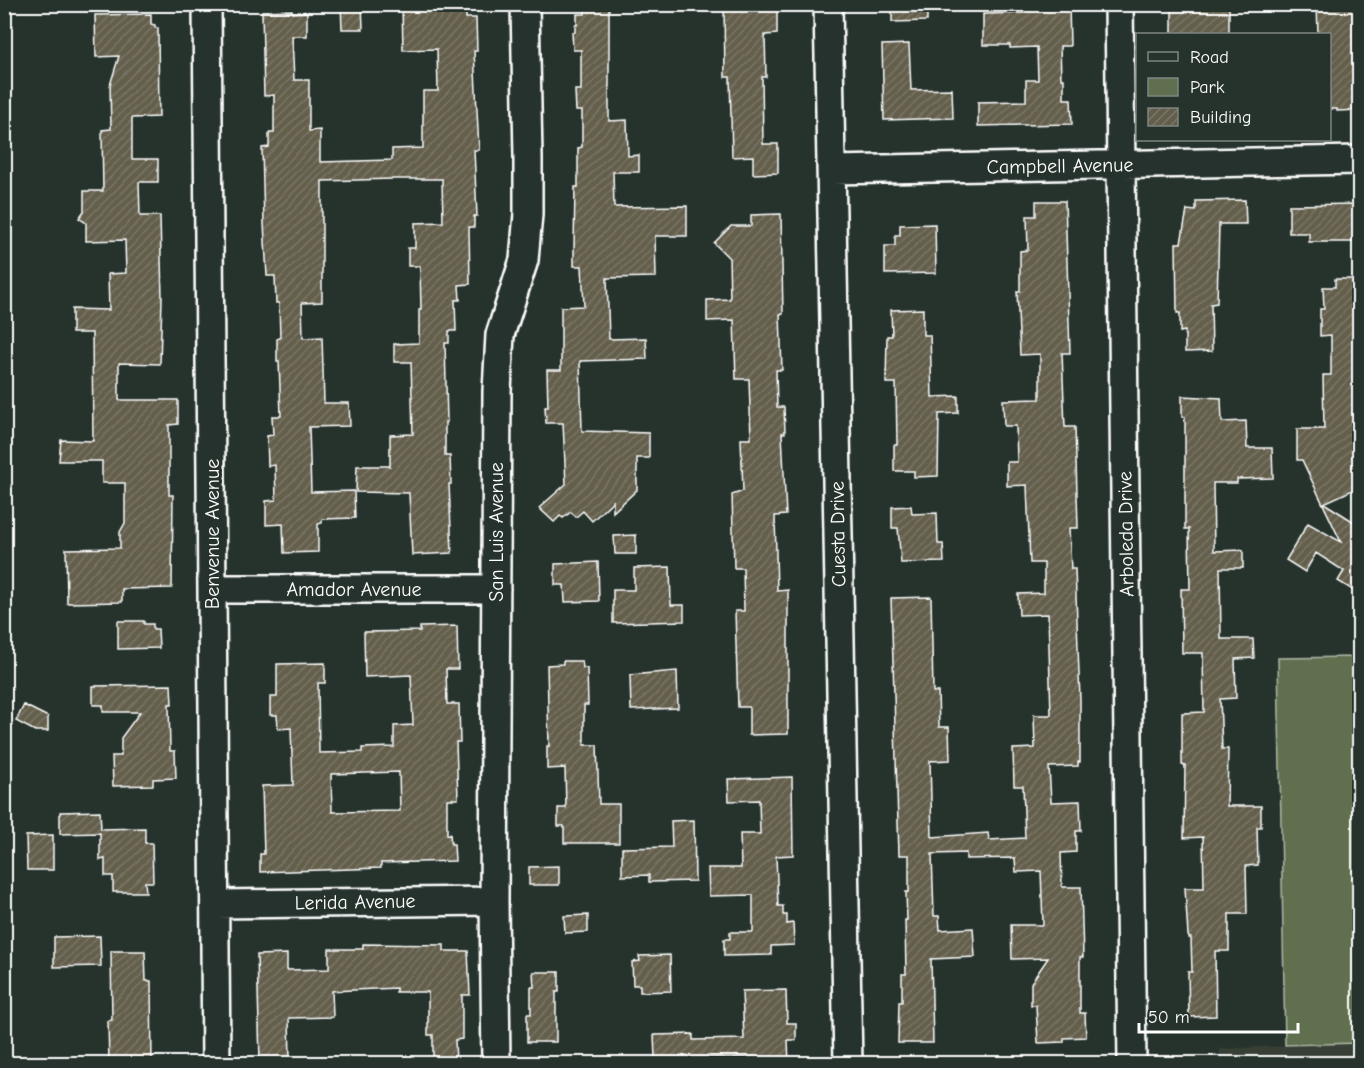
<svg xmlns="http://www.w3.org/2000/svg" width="1364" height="1068" viewBox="0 0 1364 1068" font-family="'Comic Neue',sans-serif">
<defs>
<pattern id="building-hatch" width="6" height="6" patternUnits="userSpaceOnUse" patternTransform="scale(1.5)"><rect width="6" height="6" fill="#635e4c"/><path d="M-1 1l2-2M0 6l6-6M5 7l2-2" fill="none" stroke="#7a7667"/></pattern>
</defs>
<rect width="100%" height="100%" fill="#26332d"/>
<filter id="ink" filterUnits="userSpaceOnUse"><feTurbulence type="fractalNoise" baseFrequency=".0167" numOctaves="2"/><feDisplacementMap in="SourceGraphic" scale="12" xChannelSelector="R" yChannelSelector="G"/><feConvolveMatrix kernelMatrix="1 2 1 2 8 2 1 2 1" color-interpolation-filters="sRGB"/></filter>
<g filter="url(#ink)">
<path fill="#384036" d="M1359,1043v20h-139v-14z"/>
<path fill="#606f50" stroke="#b0b7a8" stroke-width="1.5" d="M1359,657v386l-74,2 -7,-387z"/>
<path fill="url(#building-hatch)" stroke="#fff" stroke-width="1.5" fill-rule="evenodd" d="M341,4h21l1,25h-21z
M466,4v14h10l1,33h-3l5,99h-5l3,66h-3v11h-5l1,57 -11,1 1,15h-5l1,31h-7v12h-4l2,79h-2v34h5l1,28h-2l3,69 -40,2 -3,-62 -53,-1 1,-26h33v-31l23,-1 -2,-72h-17v-18l25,-1v-33h2l-1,-44h-12v-18h7v-25l28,-1 -1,-43h-50l-70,2v121l-20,1 1,35 19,-1 2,66h25l1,23 -41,1 2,65 43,-1 1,27 -33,1v4l-4,1v28l-34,1 -1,-29 -17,1v-24l10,-1 -1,-35 -7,1 -1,-30 6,-1 -1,-19h9l-2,-55h-2v-22l3,-1 -1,-35h-3l-1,-27h-8l-3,-53 -2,-75 7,-1v-14h5v-38l-10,1 -2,-85 30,-1v3l15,-1v24h-15l2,44h15v51l11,-1v32l72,-2v-11l31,-1v-57h15l-1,-42 -34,1 -1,-45z
M585,4h24v117l18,-1 1,36 11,-1v17h-26l1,35 73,-1v30h-32l1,41 -49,1 2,61 37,-1 1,21 -67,2 2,70 67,2v25h-12v32l-24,22v-11l-21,20 -9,-10 -7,6 -5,-5 -8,6 -3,-2 -6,6 -15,-14 27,-24 -3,-61h-17l-1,-16h3l-1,-37h14v-63l23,-1 -2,-40h-8v-17l1,-62h3v-39l4,-1v-36h-6l-1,-21h6v-40h-8l-1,-18h3v-7h2v-11h8z
M892,4h35v17l-35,1z
M1024,4h45l1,42h-10l1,33h3v20h7l1,25 -94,2v-24l48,-1v-21h12l-1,-33 -27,1v-3h-27v-31l41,-1z
M1172,4h57v30h-57z
M1317,4h41l1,106 -22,1v-2h-8v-75h-11z
M777,8v26l-12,1 1,42h-4l1,67h15v29l-25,1v-18l-21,1 -2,-80h-5l-1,-68z
M151,14v10l4,1v3h3l1,89 -27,1v41h26v23h-19l1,34h20l2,83 -2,65 -41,-1v37h59v24l-9,1v70h4l-1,93 -50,1v13l-55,1 -1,-54 54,-1v-16l5,-9v-40h-23v-22h-43l2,-21 32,1 -1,-108h-20v-24l37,1 -1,-36 18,-1 -1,-33 -39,1v-18l-7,-5 5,-7v-20h19l-1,-61 9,-1 -1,-44 9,-29 -23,1 -1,-42z
M909,44l2,46 41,-1 1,29 -69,2 -2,-75z
M1245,200l1,24h-27l-2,79 -6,1 1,47 -27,1v-21l-5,1v-19h-3l-1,-70h5l6,-33 9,1v-10z
M1036,201h29l5,152h-8l3,74h10l3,101h-9l2,41h4l5,131v62h-2v4l-29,1 2,35 29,-1 1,30h-5v21l-15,1 1,34h19l2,70h-3v56h5l1,24 -22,1v4l-26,1 -2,-38h-5v-22l17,-25 -36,1 -1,-34h32l-2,-54 -25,1 -1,-14 -49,1v-6l-34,1 2,62h5l1,14 33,-2 2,29 -44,2 2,84h-35l1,-41h3v-28h4l-1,-54h2l-1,-28h3v-37h-10l-8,-257 40,-1 2,95h5l1,35h10l1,33 -20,1 2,76 56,-4 1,7 36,-2 -2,-52h-9l-1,-37 22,-1 -1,-33h17l-3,-101 -29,1 -1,-21 26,-1v-30h-14l-3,-78 -20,1v-24h10l-1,-36h-12l-1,-26 37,-1v-45l-20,1 -3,-64h3v-40l8,-1 -1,-34h9z
M1359,204v38h-50v-9h-20v-28z
M781,214l2,100h-3l2,56h-6l1,37h7l1,26h-3l4,82 -11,1 2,75 11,-1v144l-39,1v-28h-11l-3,-96h9l-1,-43h-9l-2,-73 11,-4 -2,-52h10l-2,-60h-13l-2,-59 -27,1v-21l23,-1 -1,-41 -15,-15 17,-17h20v-11z
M935,224l1,49 -51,1v-28h10v-11h5v-10z
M1335,279h22l2,2v206l-35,16 35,22v69l-21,-13 6,-10 -28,-18 -11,19 -19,-12 22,-37 33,19 -39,-82h-5v-31h27l-1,-54h8v-40l-11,1v-27h4l-1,-22h12z
M923,309v26h7l2,62 26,-1v17l-19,1 -1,62 -24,1v-6h-20v-26h3l-1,-62h-10l1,-47h5l-1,-26z
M1182,396l39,2 1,24 24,-1 1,27h25l1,30 -36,1v4h-24l1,68 29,-1v18h-23l1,71h32l1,19 -19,1 1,39 -16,1 2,50h6l-1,57h34v21h-4l1,38 -12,1 1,48h-18v37h-14l1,65 -27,1 -1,-45h4l-1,-34h-2l-1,-3 -3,-47h19l-1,-51 -19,1 1,-73h-3v-52l22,-1 -1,-59h-21l-1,-64h9l-1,-60h-4v-112h-3z
M911,506l1,8 25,-1 1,31h5l1,18 -43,1 -3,-35h-6v-21z
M636,535v19h-21l-1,-18z
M598,562l1,39 -34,1 -1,-17h-9v-21z
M670,567l1,38h13v16l-71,2v-33h21v-22z
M118,621h26v3h9v5h5l1,19 -41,1z
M457,626l1,43h-12l1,35h12l1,38h-4l2,57h-11v36l3,-1 1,10h3l1,17 -74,2v5l-121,4v-18h4l-2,-68 31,-1 -2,-57 -13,1 -1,-14h-7v-18h7v-33l48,-1v20h-7l1,70 43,-1v-4l32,-1v-21l19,-1 -2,-50 -46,2 -1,-45 56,-1v-4zM399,772l1,39 -68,1 -1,-38z
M563,661h19l1,7h4l1,37h-4v40h13l2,59h20v39h-55v-17h-6v-18h8l-1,-40 -18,1v-23h2l-2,-81 16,-1z
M677,671l1,37 -47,2 -1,-35z
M171,685l1,19h-3l1,47h5l1,27 -23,1v6l-40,1 -1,-30h9v-18l19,-26h-37v-7h-10v-19z
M24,705l24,12v14h-13l-19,-10z
M792,777l1,78 -17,1 2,50h5v9h4v9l6,-1 1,22 -23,1v9l-47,1v-17h6v-7h23v-37l-44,1 -1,-28h33l-1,-34h20l-1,-34 -30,1 -1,-22z
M100,811l1,18 44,-1v15h7l1,39h-8l1,10h-33v-16h-8v-17l-5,1v-27l-40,1v-22z
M694,820l1,61 -46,1v-7l-27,1v-28l50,-1 -1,-26z
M53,835v35h-26l-1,-34z
M559,866v19h-30v-18z
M588,915v17l-23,1 -1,-17z
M100,936l1,30 -47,1v-30z
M363,944l81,1v6h24l2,44h-8v44l-7,1 1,24h-23v-29h-5v-43h-32v-4l-64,3 1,26 -44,1 1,41 -30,1 -3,-105 30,-1v16l42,-1v-20h34z
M111,951h34l1,30h5l1,83h-43l-1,-43 4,-1z
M670,955l1,36 -31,1v-7h-7l-1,-23 8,-1 -1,-5z
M533,972h26v20h-3v50h-29v-28h4v-27h3z
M786,990l1,33h9v17h-8l1,24h-28v-6h-106l-1,-23 39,-1v6l51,-1 -2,-48z"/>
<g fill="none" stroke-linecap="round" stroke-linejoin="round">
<defs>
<path id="minor" d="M207,4l9,1060
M828,4l20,1060
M1119,4l13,1060
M832,170l528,-10
M212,589h284
M215,904l279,-3
M496,1064l-2,-163 3,-510 3,-56 24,-75 4,-46v-57l-3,-153"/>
</defs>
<use href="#minor" stroke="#fff" stroke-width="32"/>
<use href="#minor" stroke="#26332d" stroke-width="27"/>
</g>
</g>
<g text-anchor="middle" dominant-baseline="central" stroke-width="6" stroke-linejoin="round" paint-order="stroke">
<g font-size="20" fill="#fff" stroke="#26332d">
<text transform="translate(1060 166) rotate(-1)">Campbell Avenue</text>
<text transform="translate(496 532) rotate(-90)">San Luis Avenue</text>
<text transform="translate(212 534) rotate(-90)">Benvenue Avenue</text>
<text transform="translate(838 534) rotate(-91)">Cuesta Drive</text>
<text transform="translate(1126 534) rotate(-91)">Arboleda Drive</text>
<text x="354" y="589">Amador Avenue</text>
<text transform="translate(355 902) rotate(-1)">Lerida Avenue</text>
</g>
</g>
<rect width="1364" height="1068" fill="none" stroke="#26332d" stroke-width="24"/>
<rect x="12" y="12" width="1340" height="1044" fill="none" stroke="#fff" stroke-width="2" filter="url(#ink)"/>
<rect x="1136" y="33" width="195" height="108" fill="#26332d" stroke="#7d8581" stroke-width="1.5"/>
<rect x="1148" y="52" width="30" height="9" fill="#26332d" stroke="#7d8581" stroke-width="1.5"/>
<text x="1190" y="63" font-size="18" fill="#ffffff">Road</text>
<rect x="1148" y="78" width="30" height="18" fill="#606f50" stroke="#7d8581" stroke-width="1.5"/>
<text x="1190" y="93" font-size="18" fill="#ffffff">Park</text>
<rect x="1148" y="108" width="30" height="18" fill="url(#building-hatch)" stroke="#7d8581" stroke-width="1.5"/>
<text x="1190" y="123" font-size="18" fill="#ffffff">Building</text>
<path d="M1139 1023v9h159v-9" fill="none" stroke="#ffffff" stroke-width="3"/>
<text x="1148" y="1023" font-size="18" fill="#ffffff" stroke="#26332d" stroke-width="4.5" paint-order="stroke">50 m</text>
</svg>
